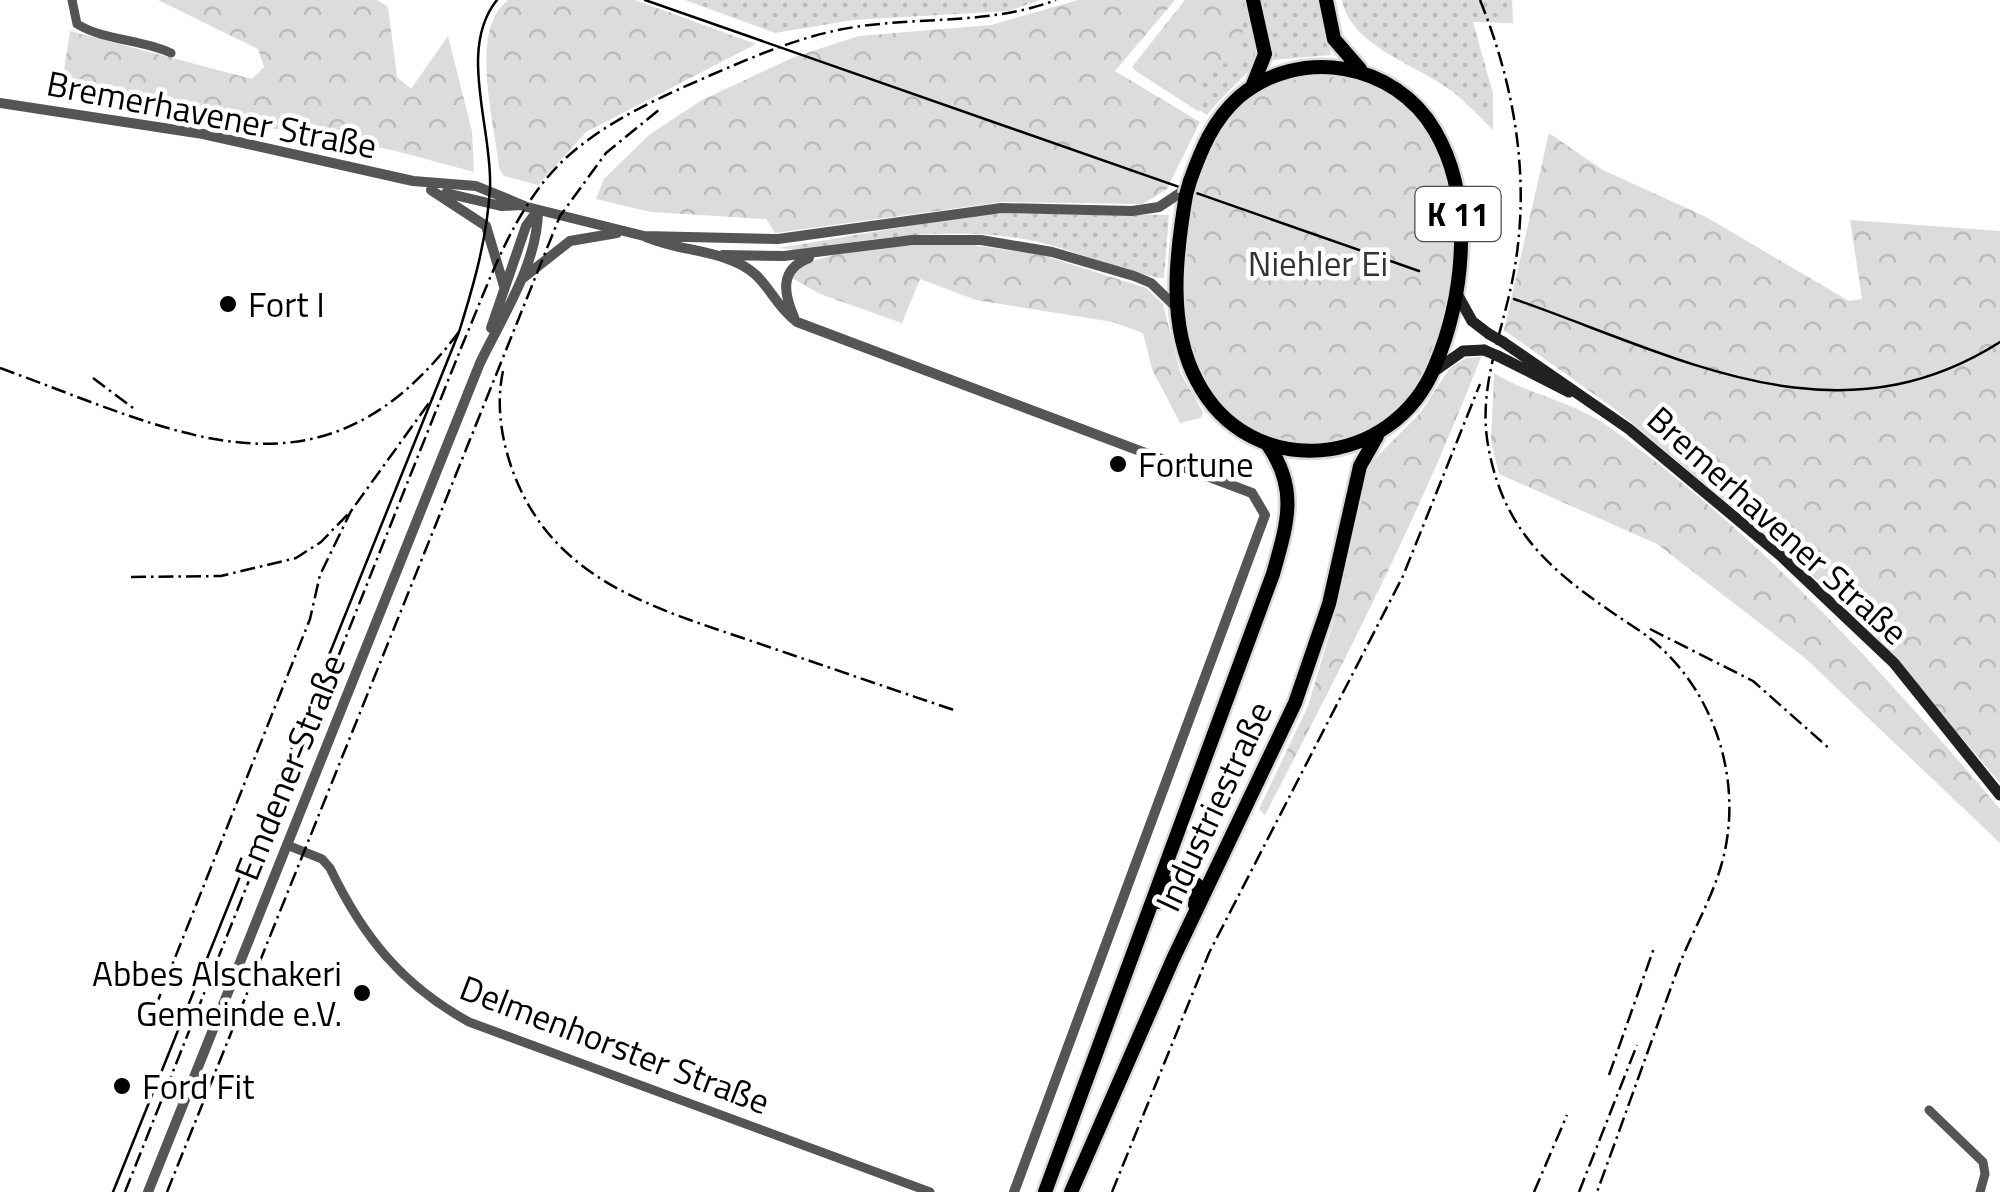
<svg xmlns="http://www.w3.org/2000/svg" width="2000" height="1192" viewBox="0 0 2000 1192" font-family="'Titillium Web',sans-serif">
<defs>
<pattern id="grass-dots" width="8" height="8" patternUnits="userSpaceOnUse" patternTransform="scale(2.5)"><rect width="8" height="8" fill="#dcdcdc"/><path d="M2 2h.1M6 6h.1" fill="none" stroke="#bbb" stroke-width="1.8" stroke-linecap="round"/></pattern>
<pattern id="forest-crowns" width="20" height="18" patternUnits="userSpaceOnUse" patternTransform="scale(2.5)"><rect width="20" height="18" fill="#dcdcdc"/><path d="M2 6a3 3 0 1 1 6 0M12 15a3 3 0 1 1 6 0" fill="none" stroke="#bbb"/></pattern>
</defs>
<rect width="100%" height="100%" fill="#fff"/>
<path fill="url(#grass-dots)" d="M685,0h355l-31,11 -156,9 -78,13z
M1185,0h59c24,80 9,58 -37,115l-75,-48z
M1258,0h62l11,55 -59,5z
M1342,0h170l1,23 -40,-1 20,71v37c-13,-13 -26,-27 -40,-38 -36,-28 -101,-44 -111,-92z
M1055,213l114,2 -5,63c-18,1 -98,-30 -125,-36 -81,-18 -160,-4 -240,8l-20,-2 201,-34z"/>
<path fill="url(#forest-crowns)" d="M158,0h219l11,7 9,70 14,12 37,-53 24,95 2,41 -82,-22 -331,-60 9,-59 182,48 12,-12 -6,-18z
M508,0h127l121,44 -170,88 -48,53 -34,-9 -5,-8c-4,-45 -31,-137 9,-168z
M1078,0h97l-60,71 85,51 -33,67 -24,15 -141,-2 -227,31 -9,-14 -115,-7 -55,-13 8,-20 46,-45 52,-34 92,-43 65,-21 132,-11z
M1186,0h51l6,27 -2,31 -8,7 -15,-3 -2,9 -16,9 -1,32 -66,-43z
M1325,72c21,4 46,6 64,19 126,87 64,411 -124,345 -48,-17 -70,-65 -78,-112 -13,-73 8,-190 66,-230 22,-15 46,-18 72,-22z
M1549,133l54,37 103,47 143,84 13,-2 -12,-79 150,11v552l-129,-152 -72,-68 -183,-153 -112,-80z
M965,244l77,11 104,33 17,16 17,68 23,40 -2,6 -21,5 -28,-54 -9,-36 -30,-11 -137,-22 -56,-21 -18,44 -82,-29 -30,-17c22,-32 137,-33 175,-33z
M1481,357c-61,158 -138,307 -216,458l-6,-6 49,-103 29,-97 31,-143 53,-54 28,-43 17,-11z
M1494,373c35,22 78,28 115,54 150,107 273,243 391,382v34l-195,-185 -148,-114 -158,-70 -8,-33z"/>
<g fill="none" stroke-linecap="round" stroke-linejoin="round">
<defs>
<path id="trunk" d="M1326,0l8,39 26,30
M1252,87l13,-33 -12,-54
M1186,195c-10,59 -19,130 11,186 53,102 196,88 238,-15 29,-69 40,-167 0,-235 -40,-69 -136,-85 -196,-34 -26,23 -38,53 -49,84
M1158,902l15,-20 14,-5 11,9 -3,19
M1045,1192l228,-618c14,-50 26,-84 -5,-129
M1071,1192l102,-233 122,-256 34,-99 31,-138 17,-30"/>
</defs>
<use href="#trunk" stroke="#dbdbdb" stroke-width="19"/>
<path stroke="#555" stroke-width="9" d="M72,0l5,24c28,17 64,15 94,29
M287,845l35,14 8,9c33,69 72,117 139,154l461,170
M1929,1110l54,52 2,12 -5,18"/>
<path stroke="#555" stroke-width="10" d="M0,103l203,31 210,47 63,5 51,21 117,29 134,3 223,-31 131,3 27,-4 21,-14
M431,190l55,36 18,60
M446,193l55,13 21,-1
M644,236c33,16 84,13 112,39 15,14 21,32 41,47l455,171 13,22 -251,677
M723,255l61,1 128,-16h69l71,12 82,24 17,7 27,26
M523,278l47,-37 47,-8
M794,317c-11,-25 -14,-48 15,-59
M491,328l35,-102 12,-16
M148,1192l332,-829c23,-48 58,-100 58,-153"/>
<path stroke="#222" stroke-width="11" d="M1456,292l16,29 17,13
M1503,342l126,87 151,126 114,108 106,132
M1498,356l71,36
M1436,370l27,-19 21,-1"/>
<use href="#trunk" stroke="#000" stroke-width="14"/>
<path stroke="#000" stroke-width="2.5" d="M645,0l774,271
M1514,299c164,57 321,148 486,43
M113,1192l346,-860c15,-48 28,-93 31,-144 3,-58 -33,-139 7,-188"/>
<path stroke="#000" stroke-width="2.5" stroke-dasharray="15 5 2.5 5" stroke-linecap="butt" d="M1480,0c36,89 52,186 32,282 -11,54 -34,107 -24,163 16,93 72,133 146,182 75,48 111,146 89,232 -10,39 -32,74 -46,112 -27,74 -53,147 -80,221
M0,368c178,64 323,149 461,-39
M503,371c-7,32 -2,67 9,98 42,117 151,141 257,178 62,21 125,43 188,64
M93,378l40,30
M131,577l90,-1 75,-18 25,-16 30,-31 83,-115
M1650,629l103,52 78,69
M155,1008l155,-389 10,-44 31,-64
M1609,1075l45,-127
M125,1192l336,-844c28,-65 52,-142 106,-191 41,-37 94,-60 144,-82 49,-21 97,-42 151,-49 66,-9 131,-2 194,-26
M167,1192l393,-976 46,-63 54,-44
M1112,1192l97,-239 194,-377 77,-192
M1534,1192l33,-77
M1579,1192l58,-147"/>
<defs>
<path id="trunk-bridge" d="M1186,195l4,-14"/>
</defs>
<use href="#trunk-bridge" stroke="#dbdbdb" stroke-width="19" stroke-linecap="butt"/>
<path stroke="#222" stroke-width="11" d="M1489,334l14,8
M1484,350l14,6"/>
<use href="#trunk-bridge" stroke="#000" stroke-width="14"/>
</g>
<g fill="#000" stroke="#fff" stroke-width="4">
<circle cx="228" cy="304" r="10"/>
<circle cx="1118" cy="464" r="10"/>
<circle cx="362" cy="993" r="10"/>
<circle cx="122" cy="1086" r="10"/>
</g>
<g text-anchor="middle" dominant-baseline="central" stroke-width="9" stroke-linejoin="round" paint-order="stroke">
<rect fill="#fff" stroke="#4c4c4c" stroke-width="2.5" x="1415.5" y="187" width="85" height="54" rx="8"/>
<g font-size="32" font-weight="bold" fill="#000">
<text x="1458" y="214">K 11</text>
</g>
<g font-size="35" fill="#000" stroke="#fff">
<text transform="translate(212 114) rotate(11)">Bremerhavener Straße</text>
<text transform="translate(1778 525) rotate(42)">Bremerhavener Straße</text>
<text transform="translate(289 767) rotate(-68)">Emdener Straße</text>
<text transform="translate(1213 806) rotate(-65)">Industriestraße</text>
<text transform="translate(615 1044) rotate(21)">Delmenhorster Straße</text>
</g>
<g font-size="35" fill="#333" stroke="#fff">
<text x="1318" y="263">Niehler Ei</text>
</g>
<g font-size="35" fill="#000" stroke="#fff" text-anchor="start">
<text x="248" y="304">Fort I</text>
<text x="1138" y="464">Fortune</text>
<text x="342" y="973" text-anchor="end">Abbes Alschakeri<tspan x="342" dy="40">Gemeinde e.V.</tspan></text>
<text x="142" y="1086">Ford Fit</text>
</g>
</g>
</svg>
